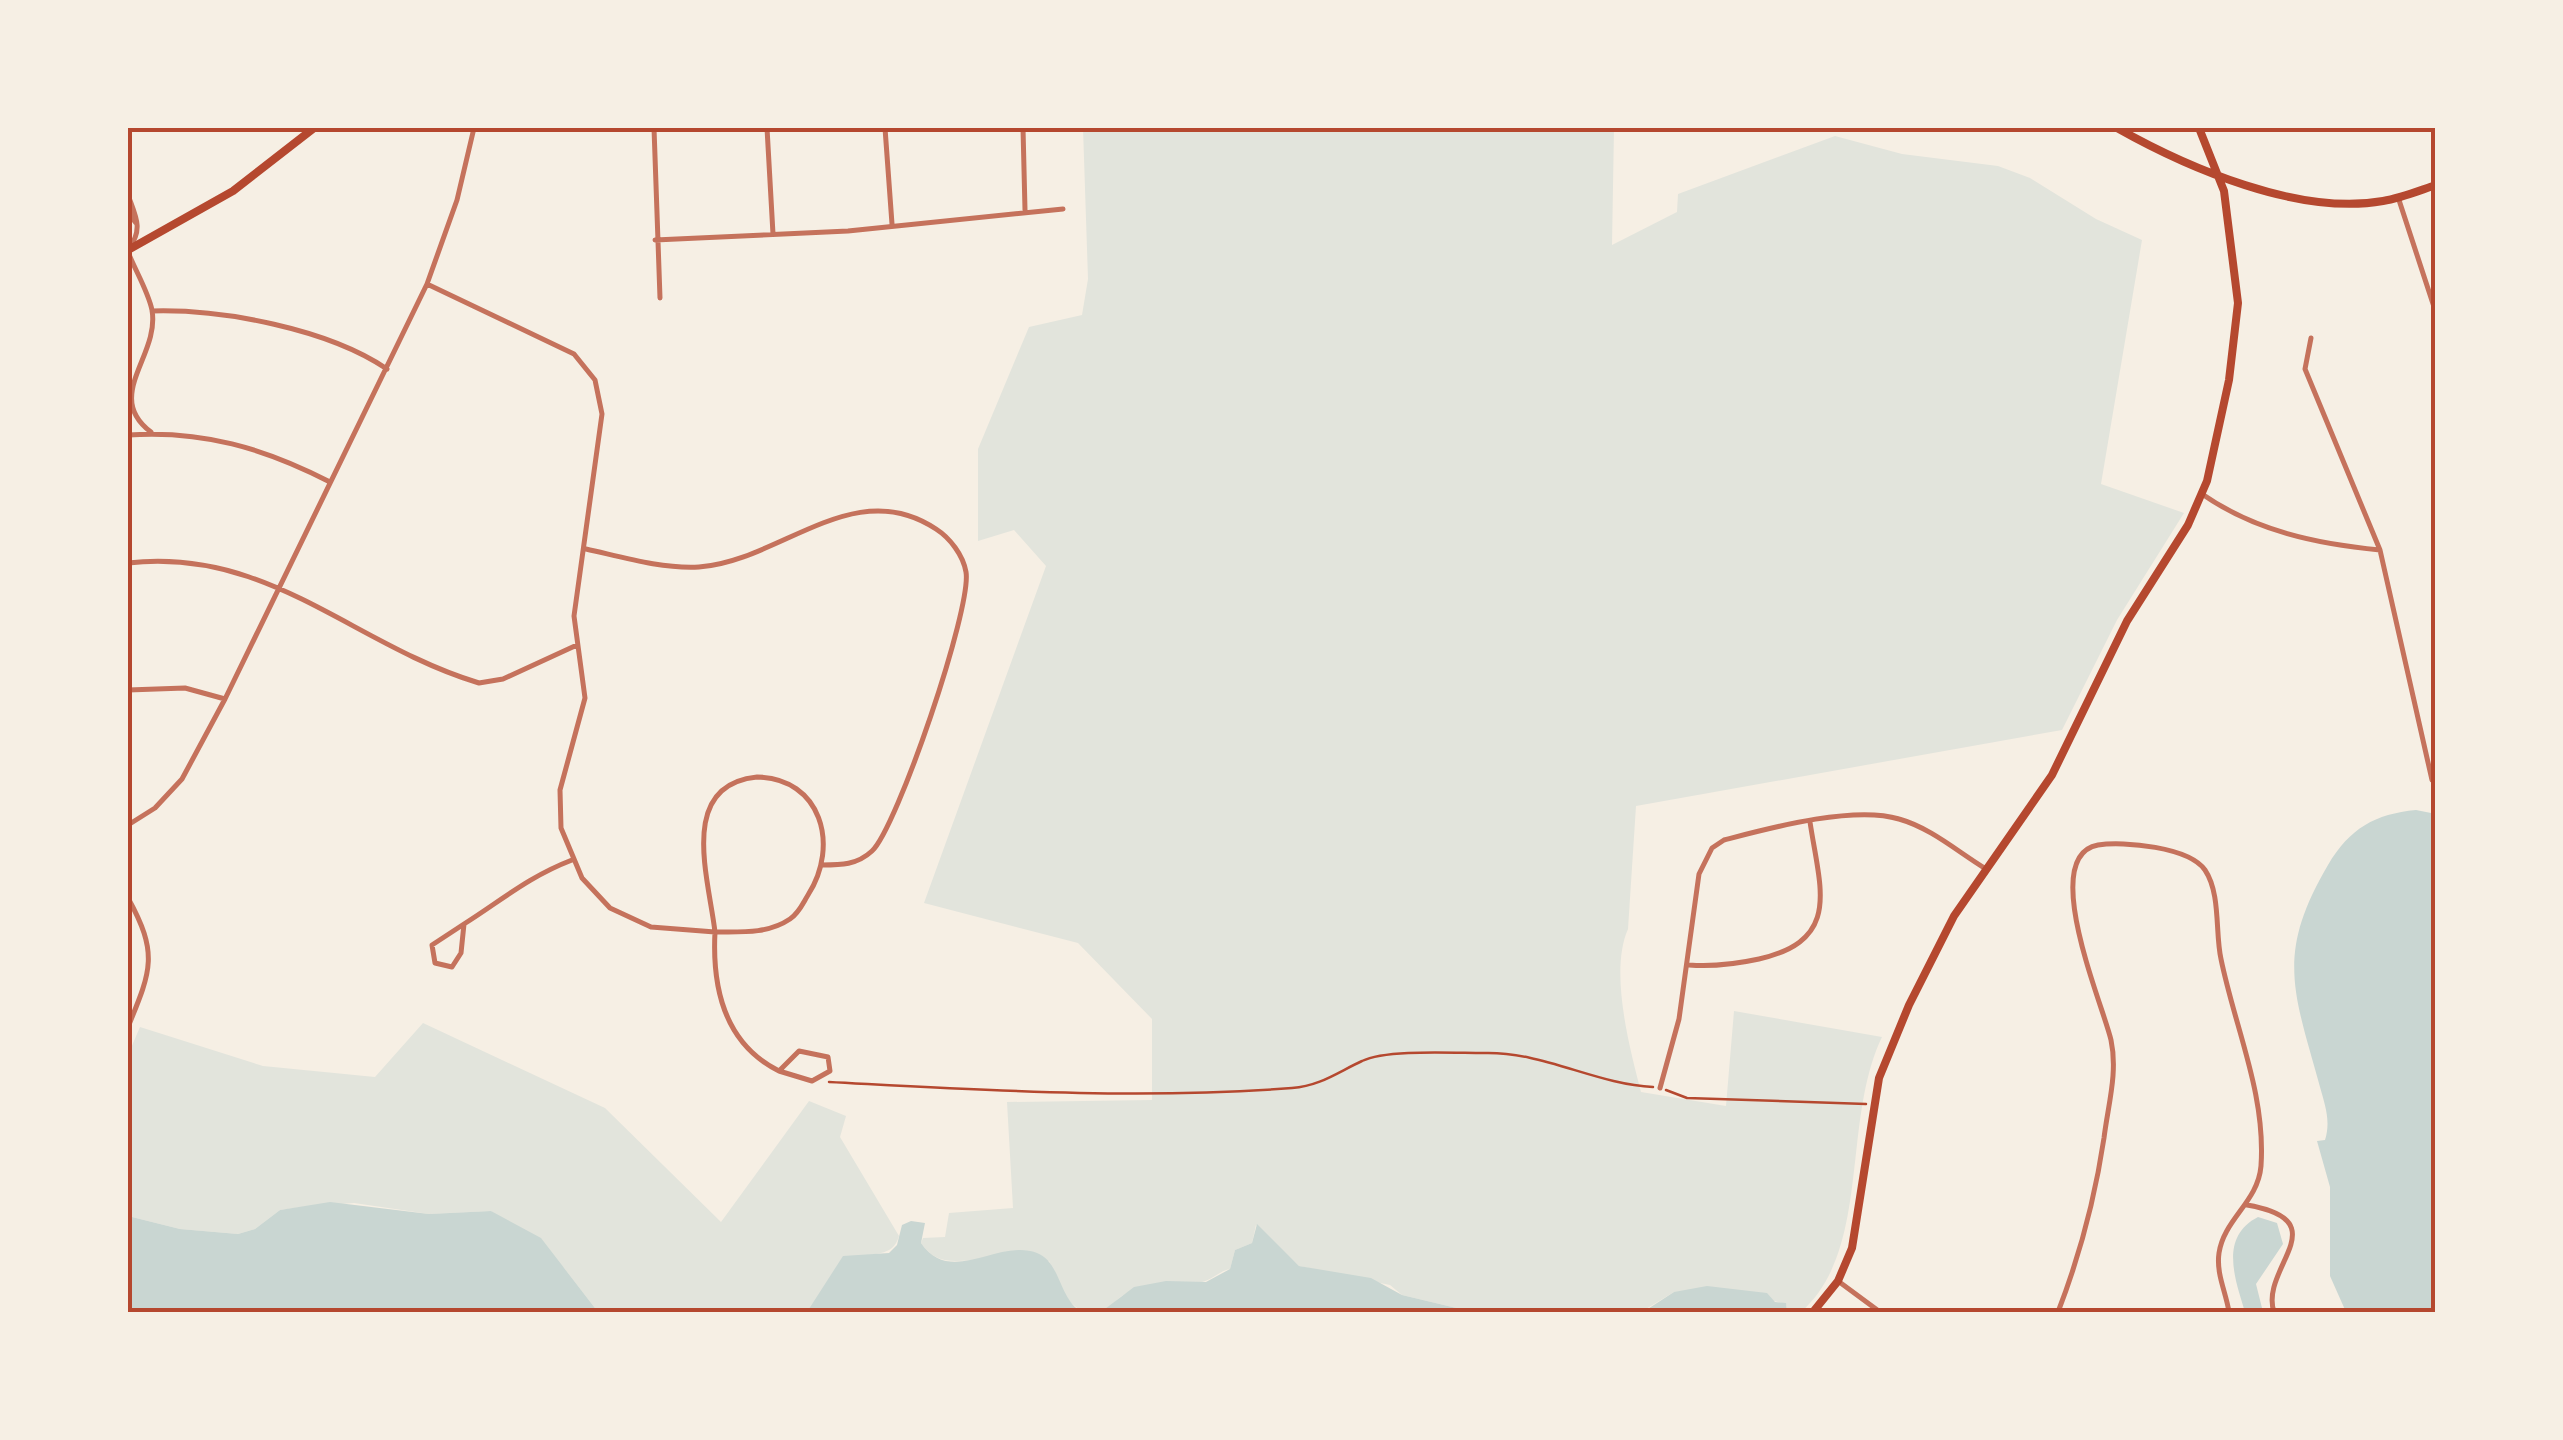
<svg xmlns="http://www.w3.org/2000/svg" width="2563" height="1440" viewBox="0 0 2563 1440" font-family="'Source Sans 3',sans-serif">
<rect width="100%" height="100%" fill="#f6efe4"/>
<path fill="#e2e4dc" d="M1083,128h531l-2,117 65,-33 1,-18 157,-58 67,18 96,12 32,12 66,41 46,21 -41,244 83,29 -67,107 -55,110 -426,76 -8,123c-19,43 2,120 13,163l85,14 8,-95 148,26c-41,85 -10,212 -81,275h-14l-1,-8 -55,-14 -57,2 -33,20h-168l-71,-17 -12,-10 -91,-19 -43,-41 -4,18 -17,7 -5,19c-11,2 -18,11 -28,13 -37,3 -71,-4 -95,29l-25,1 -17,-14 -16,-37c-21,-1 -43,-4 -64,-2 -26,1 -47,9 -64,-16l2,-5 22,-1 4,-24 64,-5 -6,-106 145,-2v-81l-74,-76 -154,-40 122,-337 -32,-36 -36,11v-92l51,-122 53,-12 6,-36z
M423,1023l182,85 116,114 88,-121 37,15 -6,21 59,99c-6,22 -27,16 -46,22l-46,54h-209l-34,-44 -73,-57 -62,3 -75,-11 -52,4 -22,3 -25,19 -17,5 -58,-5 -52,-13v-161l12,-28 123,39 112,11z"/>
<path fill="#c9d6d2" d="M2416,810l20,4 -1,498h-89l-16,-36v-89l-13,-46 8,-1c6,-19 0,-35 -5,-53 -26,-95 -45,-132 8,-222 22,-37 47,-51 88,-55z
M330,1202l99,12 62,-3 50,27 57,74h-470v-96l52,13 58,5 17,-5 25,-19z
M2258,1217l19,6 6,21 -27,40 7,28h-18c-10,-33 -26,-75 13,-95z
M911,1221l14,2 -4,20c30,44 77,-5 116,10 24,9 22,47 45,59h-275l36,-56 46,-3 8,-8 5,-20z
M1257,1224l42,42 72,12 31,17 71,17h-372l33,-25 32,-6 40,1 24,-13 5,-19 17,-7z
M1707,1286l60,7 8,9 11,1 1,9h-144l31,-20z"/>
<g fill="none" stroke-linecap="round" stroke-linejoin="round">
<path stroke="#b5482f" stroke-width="2.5" d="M829,1082c154,8 308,18 463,6 28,-2 46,-16 70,-27 24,-12 92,-8 121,-8 59,-2 112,31 170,34
M1666,1090l21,8 179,6"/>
<path stroke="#c5725c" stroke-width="5" d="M654,128l6,170
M767,128l6,106
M885,128l7,96
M1023,128l2,82
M128,195c7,20 16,34 1,53
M2398,197l38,116
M128,213l8,10
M655,240l193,-9 215,-22
M128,252c7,18 20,39 24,58 8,46 -49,86 -1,122
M427,284l147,70 21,26 7,34 -28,202 11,82 -25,92 1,38 21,50 28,30 41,19 64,5c-3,57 10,112 64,139
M152,311c71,-2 176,18 235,58
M2311,338l-6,31 75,181 52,230
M128,435c74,-5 136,13 202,47
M2202,494c53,37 115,50 178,56
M586,549c36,8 75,20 113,18 82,-6 155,-93 237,-38 14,9 27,26 30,43 6,36 -69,256 -94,279 -15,14 -31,14 -50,14
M128,563c141,-16 225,82 351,120l24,-4 74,-34
M128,690l57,-2 40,11
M757,777c64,1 83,68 51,118 -5,8 -9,18 -18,24 -22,15 -49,13 -75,13 -6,-53 -38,-147 42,-155z
M128,825l27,-17 27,-29 43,-80 202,-415 30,-84 17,-72
M128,898c31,56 23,73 0,129
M464,924l-32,21 3,18 17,4 9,-14 3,-29c38,-24 64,-47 108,-64
M1689,965c24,2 47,-1 70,-6 83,-19 61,-70 51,-137
M799,1051l29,6 2,14 -18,10 -33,-10z
M1660,1088l19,-69 20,-145 13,-26 12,-8c46,-12 130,-35 175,-21 32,9 59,33 87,50
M2247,1205c93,16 12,63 27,107
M1838,1281l42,31
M2058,1312c22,-57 37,-114 46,-174 4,-33 14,-65 7,-98 -8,-35 -73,-184 -13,-195 26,-4 91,2 107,25 16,24 10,63 16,89 14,69 45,135 40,207 -3,36 -37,53 -42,87 -3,21 7,39 10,59"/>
<path stroke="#b5482f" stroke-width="8" d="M2117,128c71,40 182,88 266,73 18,-3 35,-10 53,-16
M128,250l105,-59 81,-63
M1813,1312l25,-31 14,-33 27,-170 30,-73 45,-89 98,-141 75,-154 61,-96 19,-44 22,-101 9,-77 -14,-112 -25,-63"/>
</g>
<rect width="2563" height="1440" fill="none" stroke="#f6efe4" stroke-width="260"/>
<rect x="130" y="130" width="2303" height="1180" fill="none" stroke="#b5482f" stroke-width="4"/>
</svg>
